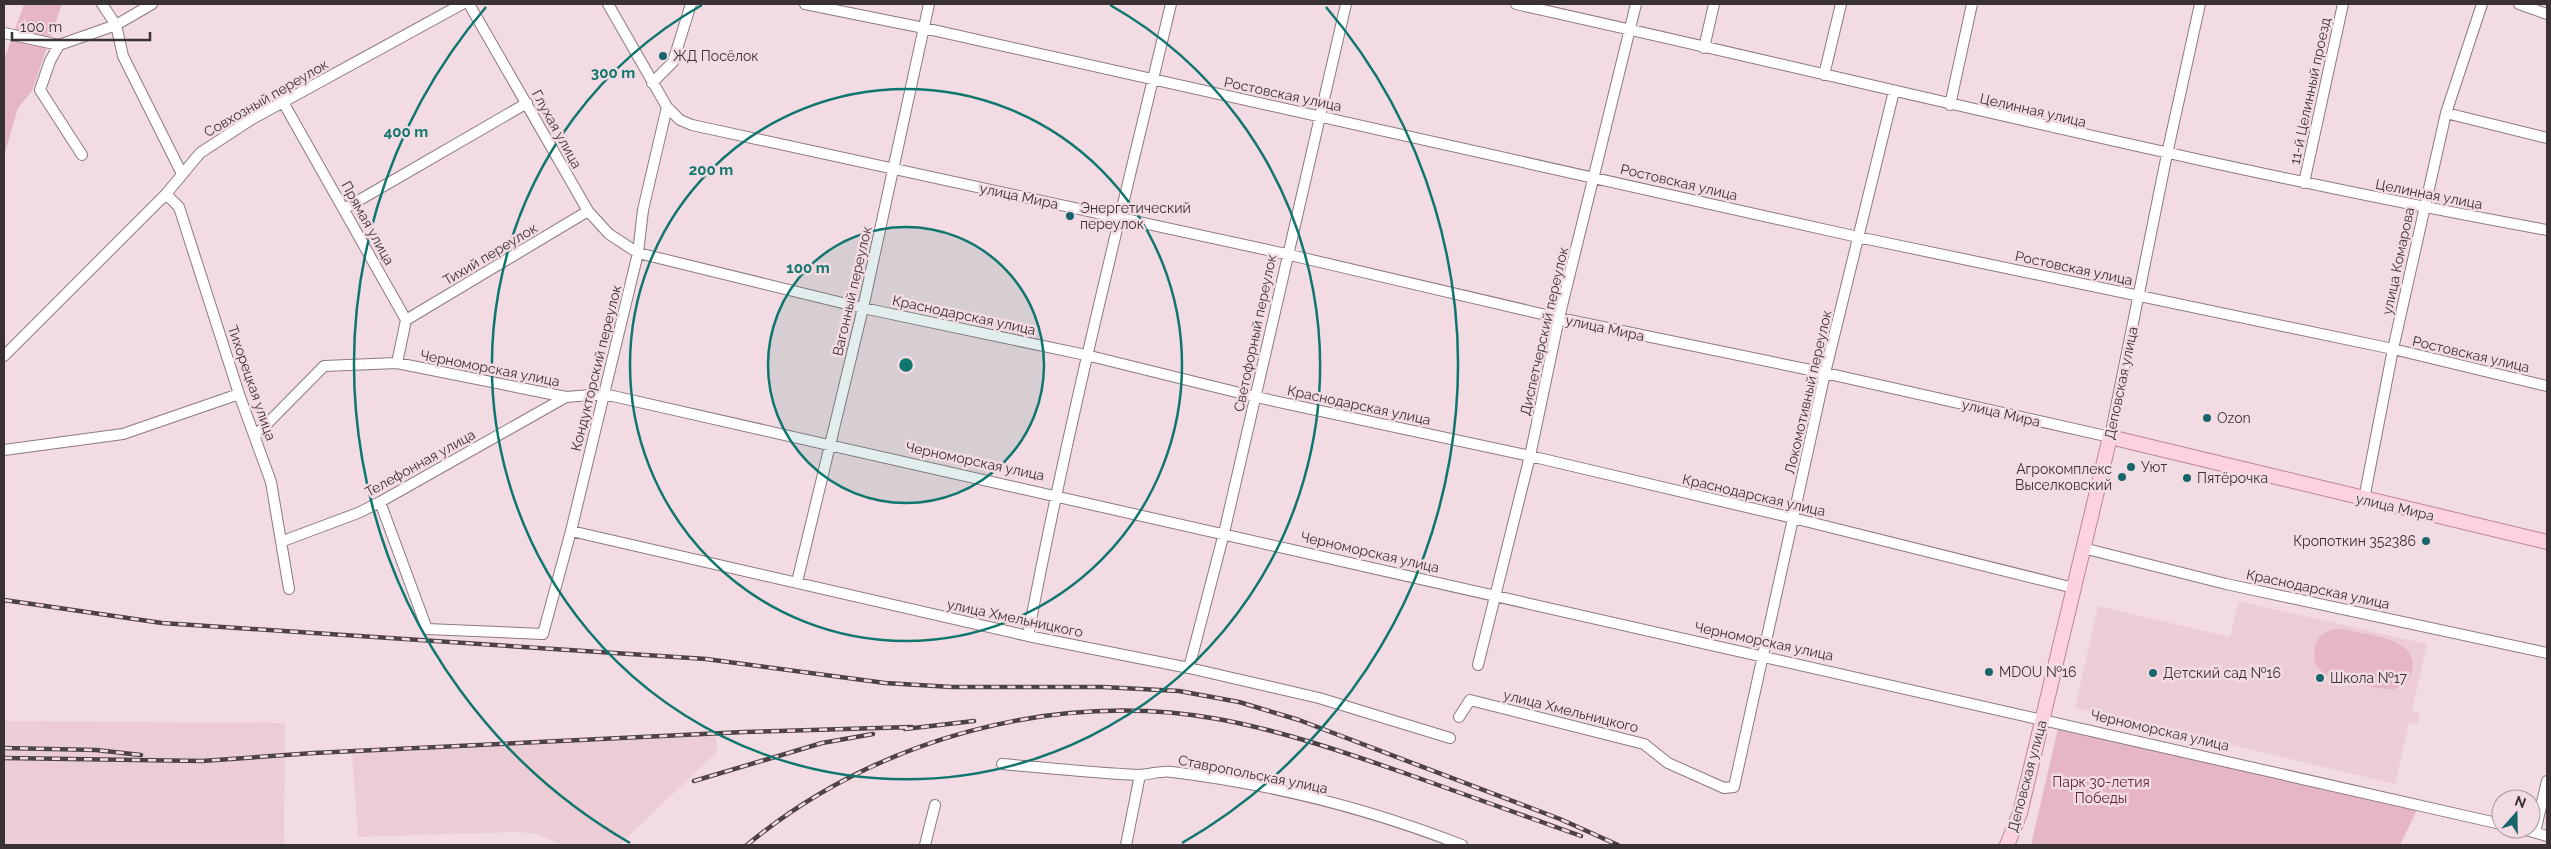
<svg xmlns="http://www.w3.org/2000/svg" width="2551" height="849" viewBox="0 0 2551 849" font-family="Raleway,sans-serif">
<rect width="100%" height="100%" fill="#f2dbe2"/>
<path fill="#eccdd6" d="M2239,601l188,43 -15,67 8,2 -2,11 -9,-1 -14,61 -320,-76 23,-102 132,31z
M4,721l281,2 -1,122h-280z
M716,735l1,17 -98,93h-56l-26,-11 -19,-2 -160,5 -6,-85z"/>
<path fill="#e6b6c6" d="M24,4h38l-30,87 -14,17 -14,48v-96z
M2342,629c23,6 78,8 70,42 -2,9 -9,16 -18,18 -12,2 -56,-9 -67,-14 -6,-3 -10,-8 -12,-14 -4,-19 8,-34 27,-32z
M2059,724l358,86 -17,35h-369z"/>
<g fill="none" stroke-linecap="round" stroke-linejoin="round">
<defs>
<path id="minor" d="M102,4l14,21 7,31 59,118
M469,4l119,207 21,23 29,19 225,55 223,47 170,42 274,59 263,62 281,70
M608,4l59,103 13,13 12,5 594,129 273,64 266,55 285,64 57,-283 33,-150
M805,4l119,24 934,209 535,112 154,37
M1516,4c344,76 684,163 1031,226
M2519,4l28,10
M4,33l55,12
M1704,48l10,-44
M1824,75l17,-71
M652,83l21,-21 18,-58
M283,102l123,218 -9,43
M1950,105l22,-101
M2446,113l101,25
M82,155l-42,-65 10,-29 9,-16 57,-20 36,-21
M2304,183l39,-179
M166,194l13,13 60,187 32,88 18,107
M344,209l183,-106
M406,320l182,-109
M4,356l162,-162 34,-41 52,-34 210,-115
M255,436l69,-70 73,-3 169,34 38,-3c633,138 1265,284 1897,430
M4,450l119,-16 116,-40
M2364,499l29,-150 53,-236 36,-109
M380,502l47,127 116,5 28,-103 67,-278 5,-43 24,-103
M571,531l457,105 161,32 130,30 131,40
M283,541l75,-28 22,-11 186,-105
M2083,548l143,36 321,69
M797,582l66,-274 66,-304
M1028,636c40,-213 93,-422 143,-632
M1478,665l52,-209 29,-138 77,-314
M1189,668l35,-135 122,-529
M1459,717l11,-17 174,44 24,19 56,25 10,-1 91,-414 69,-282
M1002,764c46,4 91,9 136,11 12,0 23,-5 34,-3 99,12 198,37 290,73
M2523,829l24,7
M2535,832l12,-51
M925,845l10,-40
M1126,845l14,-70"/>
<path id="major" d="M2007,845l13,-32 90,-376 437,105"/>
</defs>
<use href="#minor" stroke="#8d797f" stroke-width="12"/>
<use href="#major" stroke="#b98597" stroke-width="16"/>
<use href="#minor" stroke="#fff" stroke-width="10"/>
<use href="#major" stroke="#fed1e0" stroke-width="14"/>
<defs>
<path id="rail" d="M4,600l158,23 544,36 179,24 67,4h151l76,4 60,11 60,18 261,99 58,26
M905,729l69,-8
M4,748l92,2 45,5
M4,758l198,3 112,-8 430,-21 168,-5
M694,781l128,-38 51,-9
M747,845c128,-106 307,-155 471,-126 65,12 129,34 192,56 57,20 114,41 171,61"/>
</defs>
<use href="#rail" stroke="#4d4346" stroke-width="4.5"/>
<use href="#rail" stroke="#f2dbe2" stroke-width="2.5" stroke-dasharray="8" stroke-linecap="butt"/>
</g>
<circle cx="906" cy="365" r="138" fill="#0f766e" fill-opacity=".12"/>
<g fill="none" stroke="#0f766e" stroke-width="2.5">
<circle cx="906" cy="365" r="138"/>
<circle cx="906" cy="365" r="276"/>
<path d="M1110 5A414 414 0 1 1 702 5"/>
<path d="M630 843A552 552 0 0 1 486 7M1326 7A552 552 0 0 1 1182 843"/>
</g>
<g fill="#18666a" stroke="#f2dbe2" stroke-width="2">
<circle cx="663" cy="56" r="5"/>
<circle cx="1070" cy="216" r="5"/>
<circle cx="2207" cy="418" r="5"/>
<circle cx="2131" cy="467" r="5"/>
<circle cx="2122" cy="477" r="5"/>
<circle cx="2187" cy="478" r="5"/>
<circle cx="2426" cy="541" r="5"/>
<circle cx="1989" cy="672" r="5"/>
<circle cx="2153" cy="673" r="5"/>
<circle cx="2320" cy="678" r="5"/>
</g>
<g text-anchor="middle" dominant-baseline="central" stroke-width="5" stroke-linejoin="round" paint-order="stroke">
<g font-size="14" fill="#3a3134" stroke="#f2dbe2" text-anchor="start">
<text x="673" y="56">ЖД Посёлок</text>
<text x="1080" y="208">Энергетический<tspan x="1080" dy="16">переулок</tspan></text>
<text x="2217" y="418">Ozon</text>
<text x="2141" y="467">Уют</text>
<text x="2112" y="469" text-anchor="end">Агрокомплекс<tspan x="2112" dy="16">Выселковский</tspan></text>
<text x="2197" y="478">Пятёрочка</text>
<text x="2416" y="541" text-anchor="end">Кропоткин 352386</text>
<text x="1999" y="672">MDOU №16</text>
<text x="2163" y="673">Детский сад №16</text>
<text x="2330" y="678">Школа №17</text>
</g>
<g font-size="14" fill="#3a3134" stroke="#f2dbe2">
<text transform="translate(2310 91) rotate(-78)">11-й Целинный проезд</text>
<text transform="translate(1283 94) rotate(12)">Ростовская улица</text>
<text transform="translate(266 98) rotate(-30)">Совхозный переулок</text>
<text transform="translate(2033 110) rotate(13)">Целинная улица</text>
<text transform="translate(557 129) rotate(61)">Глухая улица</text>
<text transform="translate(1679 182) rotate(13)">Ростовская улица</text>
<text transform="translate(2429 194) rotate(11)">Целинная улица</text>
<text transform="translate(1019 196) rotate(12)">улица Мира</text>
<text transform="translate(368 223) rotate(61)">Прямая улица</text>
<text transform="translate(490 254) rotate(-31)">Тихий переулок</text>
<text transform="translate(2398 261) rotate(-78)">улица Комарова</text>
<text transform="translate(2074 268) rotate(12)">Ростовская улица</text>
<text transform="translate(852 291) rotate(-77)">Вагонный переулок</text>
<text transform="translate(964 315) rotate(12)">Краснодарская улица</text>
<text transform="translate(1605 328) rotate(12)">улица Мира</text>
<text transform="translate(1544 331) rotate(-77)">Диспетчерский переулок</text>
<text transform="translate(1255 333) rotate(-78)">Светофорный переулок</text>
<text transform="translate(2471 354) rotate(13)">Ростовская улица</text>
<text transform="translate(490 368) rotate(11)">Черноморская улица</text>
<text transform="translate(596 368) rotate(-76)">Кондукторский переулок</text>
<text transform="translate(252 383) rotate(71)">Тихорецкая улица</text>
<text transform="translate(2121 383) rotate(-78)">Деповская улица</text>
<text transform="translate(1808 392) rotate(-77)">Локомотивный переулок</text>
<text transform="translate(1359 405) rotate(12)">Краснодарская улица</text>
<text transform="translate(2001 413) rotate(13)">улица Мира</text>
<text transform="translate(975 461) rotate(12)">Черноморская улица</text>
<text transform="translate(420 463) rotate(-29)">Телефонная улица</text>
<text transform="translate(1754 495) rotate(13)">Краснодарская улица</text>
<text transform="translate(2395 507) rotate(13)">улица Мира</text>
<text transform="translate(1370 552) rotate(13)">Черноморская улица</text>
<text transform="translate(2318 589) rotate(12)">Краснодарская улица</text>
<text transform="translate(1015 618) rotate(12)">улица Хмельницкого</text>
<text transform="translate(1764 641) rotate(12)">Черноморская улица</text>
<text transform="translate(1571 711) rotate(14)">улица Хмельницкого</text>
<text transform="translate(2160 730) rotate(13)">Черноморская улица</text>
<text transform="translate(1253 774) rotate(11)">Ставропольская улица</text>
<text transform="translate(2027 776) rotate(-75)">Деповская улица</text>
</g>
<g font-size="14" fill="#601f3b" stroke="#f2dbe2">
<text x="2101" y="782">Парк 30-летия<tspan x="2101" dy="16">Победы</tspan></text>
</g>
</g>
<circle cx="906" cy="365" r="8" fill="#0f766e" stroke="#f2dbe2" stroke-width="2.5"/>
<g font-size="15" text-anchor="middle" font-weight="bold" fill="#0f766e" stroke="#f2dbe2" stroke-width="5" stroke-linejoin="round" paint-order="stroke">
<text x="613" y="78">300 m</text>
<text x="406" y="137">400 m</text>
<text x="711" y="175">200 m</text>
<text x="808" y="273">100 m</text>
</g>
<rect width="2551" height="849" fill="none" stroke="#3a3134" stroke-width="10"/>
<g transform="translate(2516 814) rotate(20)"><circle r="24" fill="#f2dbe2" stroke="#a8979c"/>
<path d="M0-4L9 19L0 12L-9 19Z" fill="#18666a"/>
<text y="-8" font-size="14" font-weight="bold" text-anchor="middle" fill="#3a3134">N</text>
</g>
<path d="M12 32v8h138v-8" fill="none" stroke="#3a3134" stroke-width="2.5"/>
<text x="20" y="32" font-size="15" fill="#3a3134" stroke="#f2dbe2" stroke-width="4" paint-order="stroke">100 m</text>
</svg>
